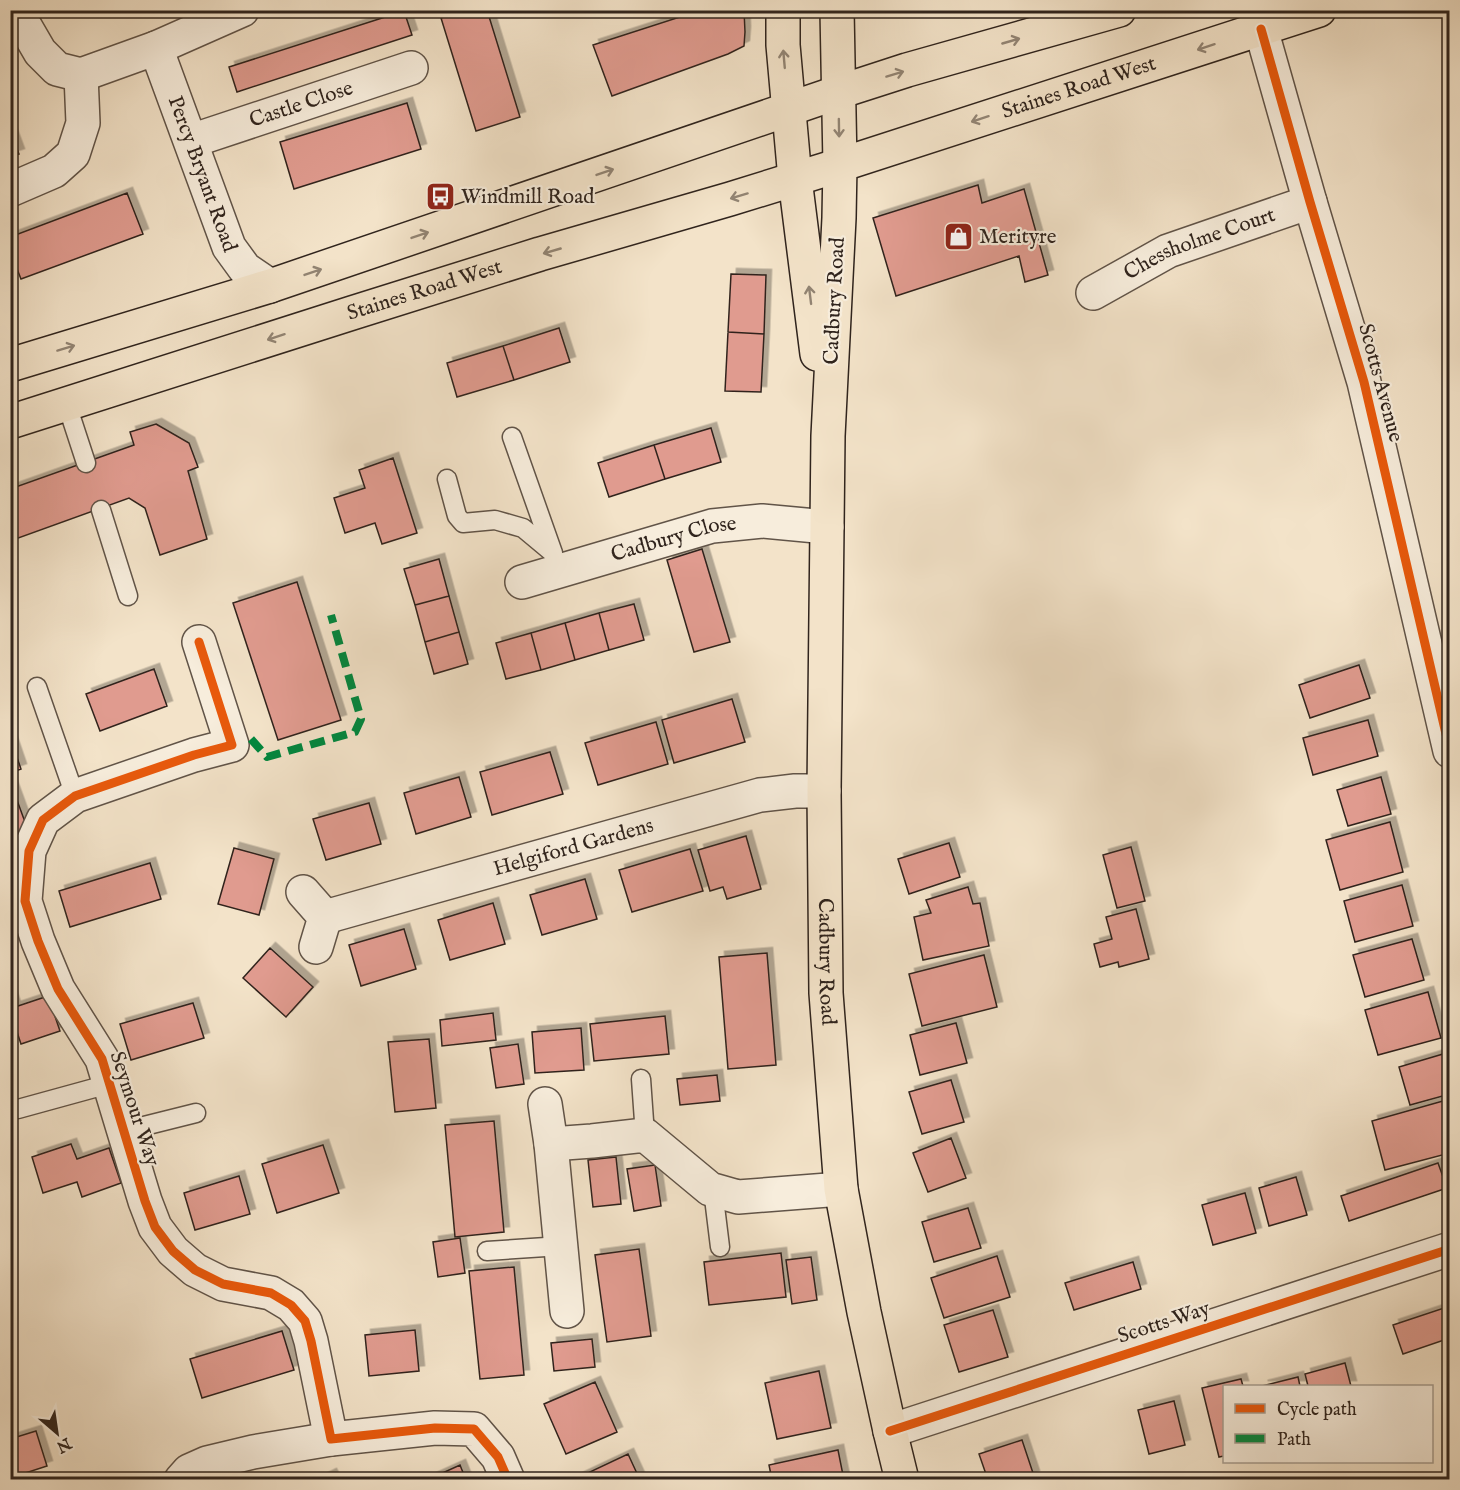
<svg xmlns="http://www.w3.org/2000/svg" width="1460" height="1490" viewBox="0 0 1460 1490" font-family="'IM FELL English',serif">
<defs>
<filter id="shadow"><feDropShadow dx="5.5" dy="-5.5" stdDeviation="0" flood-color="#0004"/></filter>
</defs>
<rect width="100%" height="100%" fill="#f3e3c9"/>
<filter id="stains"><feTurbulence type="fractalNoise" baseFrequency=".00333" numOctaves="4"/><feColorMatrix values="0 0 0 0 .2 0 0 0 0 .09 0 0 0 0 .02 0 0 0 .5 -.17"/></filter>
<radialGradient id="worn" r=".72"><stop offset=".6" stop-color="#630" stop-opacity="0"/><stop offset="1" stop-color="#630" stop-opacity=".3"/></radialGradient>
<path fill="#e09b8f" stroke="#30241d" stroke-width="1.5" filter="url(#shadow)" d="M465,10h22l33,107 -44,14 -35,-113z
M682,10h62l1,22 -1,14 -16,8 -116,42 -19,-51 90,-29z
M404,11l8,24 -175,57 -8,-25z
M407,103l14,46 -127,40 -14,-47z
M10,130l9,24 -9,3z
M978,185l4,18 42,-14 24,86 -23,7 -6,-26 -123,40 -23,-78z
M127,193l16,41 -122,45 -11,-28v-14z
M731,274l35,1 -2,59 -36,-2z
M559,328l11,34 -56,18 -11,-34z
M728,332l36,2 -3,58 -36,-1z
M503,346l11,34 -57,17 -10,-34z
M156,424l33,19 9,24 -10,4 19,68 -47,16 -15,-47 -16,-10 -119,43v-52l124,-44 -4,-13z
M711,428l10,34 -56,17 -11,-34z
M654,445l11,34 -56,18 -11,-34z
M393,458l24,75 -35,11 -7,-21 -30,10 -11,-35 31,-10 -6,-18z
M702,549l28,93 -36,10 -27,-92z
M439,559l10,37 -34,9 -11,-36z
M297,582l44,138 -63,20 -45,-137z
M449,596l10,36 -34,10 -10,-37z
M634,604l10,36 -35,10 -10,-37z
M599,613l10,37 -34,10 -10,-37z
M565,623l10,37 -34,10 -10,-37z
M459,632l9,32 -34,10 -9,-32z
M531,633l10,37 -35,9 -10,-36z
M1359,665l11,33 -60,20 -11,-33z
M154,669l13,37 -67,25 -14,-37z
M732,699l13,43 -71,21 -12,-43z
M1368,720l10,36 -65,19 -10,-37z
M656,722l12,42 -70,21 -13,-42z
M10,737l11,32 -11,4z
M550,752l13,42 -71,21 -12,-43z
M459,777l12,40 -55,17 -12,-41z
M1381,777l10,37 -43,12 -11,-36z
M10,781l19,52 -19,6z
M369,803l12,41 -55,16 -13,-41z
M1390,822l13,50 -63,18 -14,-50z
M746,836l15,53 -34,10 -4,-12 -13,4 -12,-41z
M949,843l11,34 -51,17 -11,-35z
M1131,847l14,54 -28,7 -14,-53z
M234,848l40,11 -15,56 -41,-11z
M690,849l13,42 -71,21 -13,-42z
M150,863l11,36 -91,28 -11,-36z
M585,879l12,40 -55,16 -12,-40z
M1402,885l11,41 -58,16 -11,-41z
M968,887l5,17 7,-1 9,43 -66,14 -9,-43 17,-4 -5,-13z
M493,903l12,41 -55,16 -12,-40z
M1136,909l13,50 -30,8 -1,-5 -18,5 -6,-23 18,-5 -6,-22z
M404,929l12,40 -55,17 -12,-41z
M1412,939l12,41 -59,17 -12,-42z
M270,948l43,39 -27,30 -43,-39z
M767,953l9,112 -48,4 -9,-112z
M984,955l13,52 -75,19 -13,-52z
M1428,992l13,46 -63,17 -13,-45z
M10,993l5,14 33,-11 12,35 -39,13 -5,-15 -6,2z
M193,1003l11,35 -73,22 -11,-36z
M493,1013l3,27 -54,6 -2,-26z
M665,1016l4,38 -75,7 -4,-37z
M956,1023l11,40 -47,12 -10,-40z
M581,1028l3,42 -49,3 -3,-41z
M429,1039l7,69 -41,4 -7,-70z
M518,1044l6,40 -28,4 -6,-40z
M1443,1054l7,25v15l-40,11 -11,-38z
M717,1075l3,26 -40,4 -3,-26z
M951,1080l13,42 -42,12 -13,-42z
M1450,1099v54l-65,17 -13,-49z
M494,1121l10,111 -49,5 -10,-112z
M951,1138l15,40 -38,14 -15,-39z
M71,1144l6,15 32,-11 12,35 -39,14 -5,-15 -34,11 -11,-36z
M323,1145l16,48 -62,20 -15,-49z
M616,1157l5,47 -28,3 -5,-47z
M1438,1163l9,25 -98,33 -8,-25z
M655,1165l6,41 -27,5 -7,-42z
M239,1176l11,38 -55,16 -11,-37z
M1296,1177l11,38 -38,11 -10,-38z
M1245,1193l11,40 -43,12 -11,-40z
M968,1208l13,40 -47,14 -12,-40z
M460,1238l5,35 -27,4 -5,-35z
M639,1249l12,87 -44,6 -12,-87z
M781,1253l5,44 -77,8 -5,-43z
M997,1256l13,41 -66,21 -13,-40z
M811,1257l6,43 -25,4 -6,-44z
M1133,1262l8,27 -67,21 -9,-27z
M514,1267l10,108 -44,4 -11,-108z
M1450,1306v32l-47,16 -10,-29z
M993,1310l15,47 -49,15 -15,-47z
M415,1330l4,41 -50,5 -4,-41z
M282,1331l12,39 -92,28 -12,-39z
M592,1339l3,28 -41,4 -3,-28z
M1345,1363l6,23h-43l-3,-12z
M819,1371l12,57 -54,11 -12,-56z
M1298,1377l2,9h-38z
M1241,1379l2,7h-19v70l-5,1 -17,-69z
M595,1382l22,50 -51,22 -22,-50z
M1174,1401l11,44 -36,9 -11,-44z
M36,1431l11,35 -37,12v-39z
M1022,1440l12,36 -12,4h-34l-9,-26z
M838,1450l6,30h-72l-3,-15z
M628,1454l12,26h-62l-1,-2z
M460,1465l6,15h-39z
M331,1474l3,6h-15z"/>
<g fill="none" stroke-linecap="round" stroke-linejoin="round">
<defs>
<path id="lane" d="M67,405l19,58
M512,437l41,116
M447,479l10,37 6,7 32,-3 28,8 30,25
M101,510l27,86
M37,687l38,109
M641,1079l4,56
M18,1109l91,-25
M124,1131l72,-18
M713,1190l7,57
M487,1251l74,-5"/>
<g id="street">
<path id="s1" d="M19,10l3,11 18,31 17,17 24,6 75,-27 73,199 16,22 25,17"/>
<path d="M1261,29l49,173 54,180 86,369"/>
<path d="M156,48l86,-38"/>
<path id="s2" d="M191,141l220,-73"/>
<path d="M10,190l44,-19 19,-17 10,-31 -2,-48"/>
<path id="s3" d="M1093,293l75,-42 142,-49"/>
<path id="s4" d="M522,582l190,-56 50,-5 65,6"/>
<path d="M199,642l33,103 -38,10 -119,41 -32,24 -14,31 -4,50 13,40 20,48 44,70 43,142 10,26 18,24 22,19 28,14 48,9 20,12 14,16 6,20 20,98 104,-11 39,1 24,28 10,23"/>
<path d="M303,892l22,25 -9,30"/>
<path id="s5" d="M325,917l435,-122 35,-4h29"/>
<path d="M545,1104l6,40 16,167"/>
<path d="M551,1144l41,-3 53,-6 65,54 28,8 103,-8"/>
<path d="M890,1431l560,-182"/>
<path d="M181,1480l8,-9 18,-8 46,-11 78,-13"/>
</g>
<g id="primary">
<path d="M783,10v35l12,134 22,175"/>
<path id="s6" d="M837,10l3,155 -1,53 -11,218 -1,91 -3,264 2,202 15,196 23,123 26,119 12,49"/>
</g>
<g id="highway">
<path d="M10,365l260,-79 569,-194 68,-22 212,-60"/>
<path id="s7" d="M10,422l342,-109 188,-59 190,-55 110,-34 479,-155"/>
</g>
</defs>
<use href="#lane" stroke="#615448" stroke-width="21"/>
<use href="#street" stroke="#615448" stroke-width="36"/>
<use href="#primary" stroke="#30241d" stroke-width="36"/>
<use href="#highway" stroke="#30241d" stroke-width="36"/>
<use href="#lane" stroke="#f7eddc" stroke-width="18"/>
<use href="#street" stroke="#f7eddc" stroke-width="33"/>
<use href="#primary" stroke="#f3e3c9" stroke-width="33"/>
<use href="#highway" stroke="#f3e3c9" stroke-width="33"/>
<path stroke="#00873e" stroke-width="8" stroke-dasharray="15 8" stroke-linecap="butt" d="M251,739l16,18 88,-25 6,-13 -30,-104"/>
<defs>
<path id="cycleway" d="M1261,29l49,173 54,180 86,369
M199,642l33,103 -38,10 -119,41 -32,24 -14,31 -4,50 13,40 20,48 44,70 43,142 10,26 18,24 22,19 28,14 48,9 20,12 14,16 6,20 20,98 104,-11 39,1 24,28 10,23
M890,1431l560,-182"/>
</defs>
<use href="#cycleway" stroke="#f7eddc" stroke-width="13"/>
<use href="#cycleway" stroke="#e8590c" stroke-width="9"/>
</g>
<defs><path id="oneway-shaft" d="M-6 0H5M1.5-3L5.5 0L1.5 3" fill="none" stroke-width="1.6" stroke-linecap="round" stroke-linejoin="round" transform="scale(1.5)"/></defs>
<g stroke="#928473">
<use href="#oneway-shaft" transform="translate(1011 41) rotate(-16)"/>
<use href="#oneway-shaft" transform="translate(1206 47) rotate(162)"/>
<use href="#oneway-shaft" transform="translate(784 59) rotate(-95)"/>
<use href="#oneway-shaft" transform="translate(895 74) rotate(-17)"/>
<use href="#oneway-shaft" transform="translate(980 119) rotate(162)"/>
<use href="#oneway-shaft" transform="translate(839 128) rotate(89)"/>
<use href="#oneway-shaft" transform="translate(605 172) rotate(-19)"/>
<use href="#oneway-shaft" transform="translate(739 196) rotate(163)"/>
<use href="#oneway-shaft" transform="translate(420 235) rotate(-19)"/>
<use href="#oneway-shaft" transform="translate(552 251) rotate(164)"/>
<use href="#oneway-shaft" transform="translate(313 272) rotate(-19)"/>
<use href="#oneway-shaft" transform="translate(810 295) rotate(-97)"/>
<use href="#oneway-shaft" transform="translate(276 337) rotate(162)"/>
<use href="#oneway-shaft" transform="translate(66 348) rotate(-17)"/>
</g>
<defs>
<symbol id="bus-square" viewBox="-11 -11 22 22"><rect x="-9" y="-9" width="18" height="18" rx="4" fill="#8f2418" stroke="#f7eddc"/><path d="M-5-6H5V4H4V6H2V4H-2V6H-4V4H-5ZM-3.5-4V0h7V-4ZM-3.5 1.2v1.5H-2V1.2ZM2 1.2v1.5H3.5V1.2Z" fill="#fff"/></symbol>
<symbol id="shop-square" viewBox="-11 -11 22 22"><rect x="-9" y="-9" width="18" height="18" rx="4" fill="#8f2418" stroke="#f7eddc"/><path d="M-5-2.5h2.3a2.7 3.5 0 0 1 5.4 0H5L5.5 6h-11ZM-1.5-2.5h3a1.5 2.3 0 0 0-3 0Z" fill="#fff"/></symbol>
</defs>
<g fill-rule="evenodd">
<use href="#bus-square" x="424" y="180" width="33" height="33"/>
<use href="#shop-square" x="942" y="220" width="33" height="33"/>
</g>
<g text-anchor="middle" dominant-baseline="central" stroke-width="4.5" stroke-linejoin="round" paint-order="stroke">
<g font-size="21" fill="#30241d" stroke="#f7eddc">
<text stroke="none"><textPath href="#s7" startOffset="1120">Staines Road West</textPath></text>
<text stroke="none"><textPath href="#s2" startOffset="116">Castle Close</textPath></text>
<text stroke="none"><textPath href="#s1" startOffset="310">Percy Bryant Road</textPath></text>
<text stroke="none"><textPath href="#s3" startOffset="118">Chessholme Court</textPath></text>
<text stroke="none"><textPath href="#s7" startOffset="435">Staines Road West</textPath></text>
<text transform="translate(835 301) rotate(-87)">Cadbury Road</text>
<text transform="translate(1380 383) rotate(75)">Scotts Avenue</text>
<text stroke="none"><textPath href="#s4" startOffset="158">Cadbury Close</textPath></text>
<text stroke="none"><textPath href="#s5" startOffset="258">Helgiford Gardens</textPath></text>
<text stroke="none"><textPath href="#s6" startOffset="952">Cadbury Road</textPath></text>
<text transform="translate(134 1109) rotate(72)">Seymour Way</text>
<text transform="translate(1164 1323) rotate(-18)">Scotts Way</text>
</g>
<g font-size="21" fill="#30241d" stroke="#f7eddc" text-anchor="start">
<text x="461" y="197">Windmill Road</text>
<text x="979" y="237">Merityre</text>
</g>
</g>
<rect width="1460" height="1490" fill="none" stroke="#f3e3c9" stroke-width="36"/>
<rect x="12" y="12" width="1436" height="1466" fill="none" stroke="#30241d" stroke-width="3"/>
<rect x="18" y="18" width="1424" height="1454" fill="none" stroke="#30241d" stroke-width="1.5"/>
<rect x="1223" y="1385" width="210" height="78" fill="#f7eddc" stroke="#a79d90" stroke-width="1.5"/>
<rect x="1235" y="1404" width="30" height="9" fill="#e8590c" stroke="#a79d90" stroke-width="1.5"/>
<text x="1277" y="1415" font-size="18" fill="#30241d">Cycle path</text>
<rect x="1235" y="1434" width="30" height="9" fill="#00873e" stroke="#a79d90" stroke-width="1.5"/>
<text x="1277" y="1445" font-size="18" fill="#30241d">Path</text>
<g transform="translate(57 1433) rotate(151)" stroke="#f7eddc" stroke-width="4.5" paint-order="stroke">
<path d="M0-4.5L10 22L0 15L-10 22Z" fill="#30241d"/>
<text y="-9" font-size="16" font-weight="bold" text-anchor="middle" fill="#30241d">N</text>
</g>
<rect width="100%" height="100%" filter="url(#stains)"/>
<rect width="100%" height="100%" fill="url(#worn)"/>
</svg>
